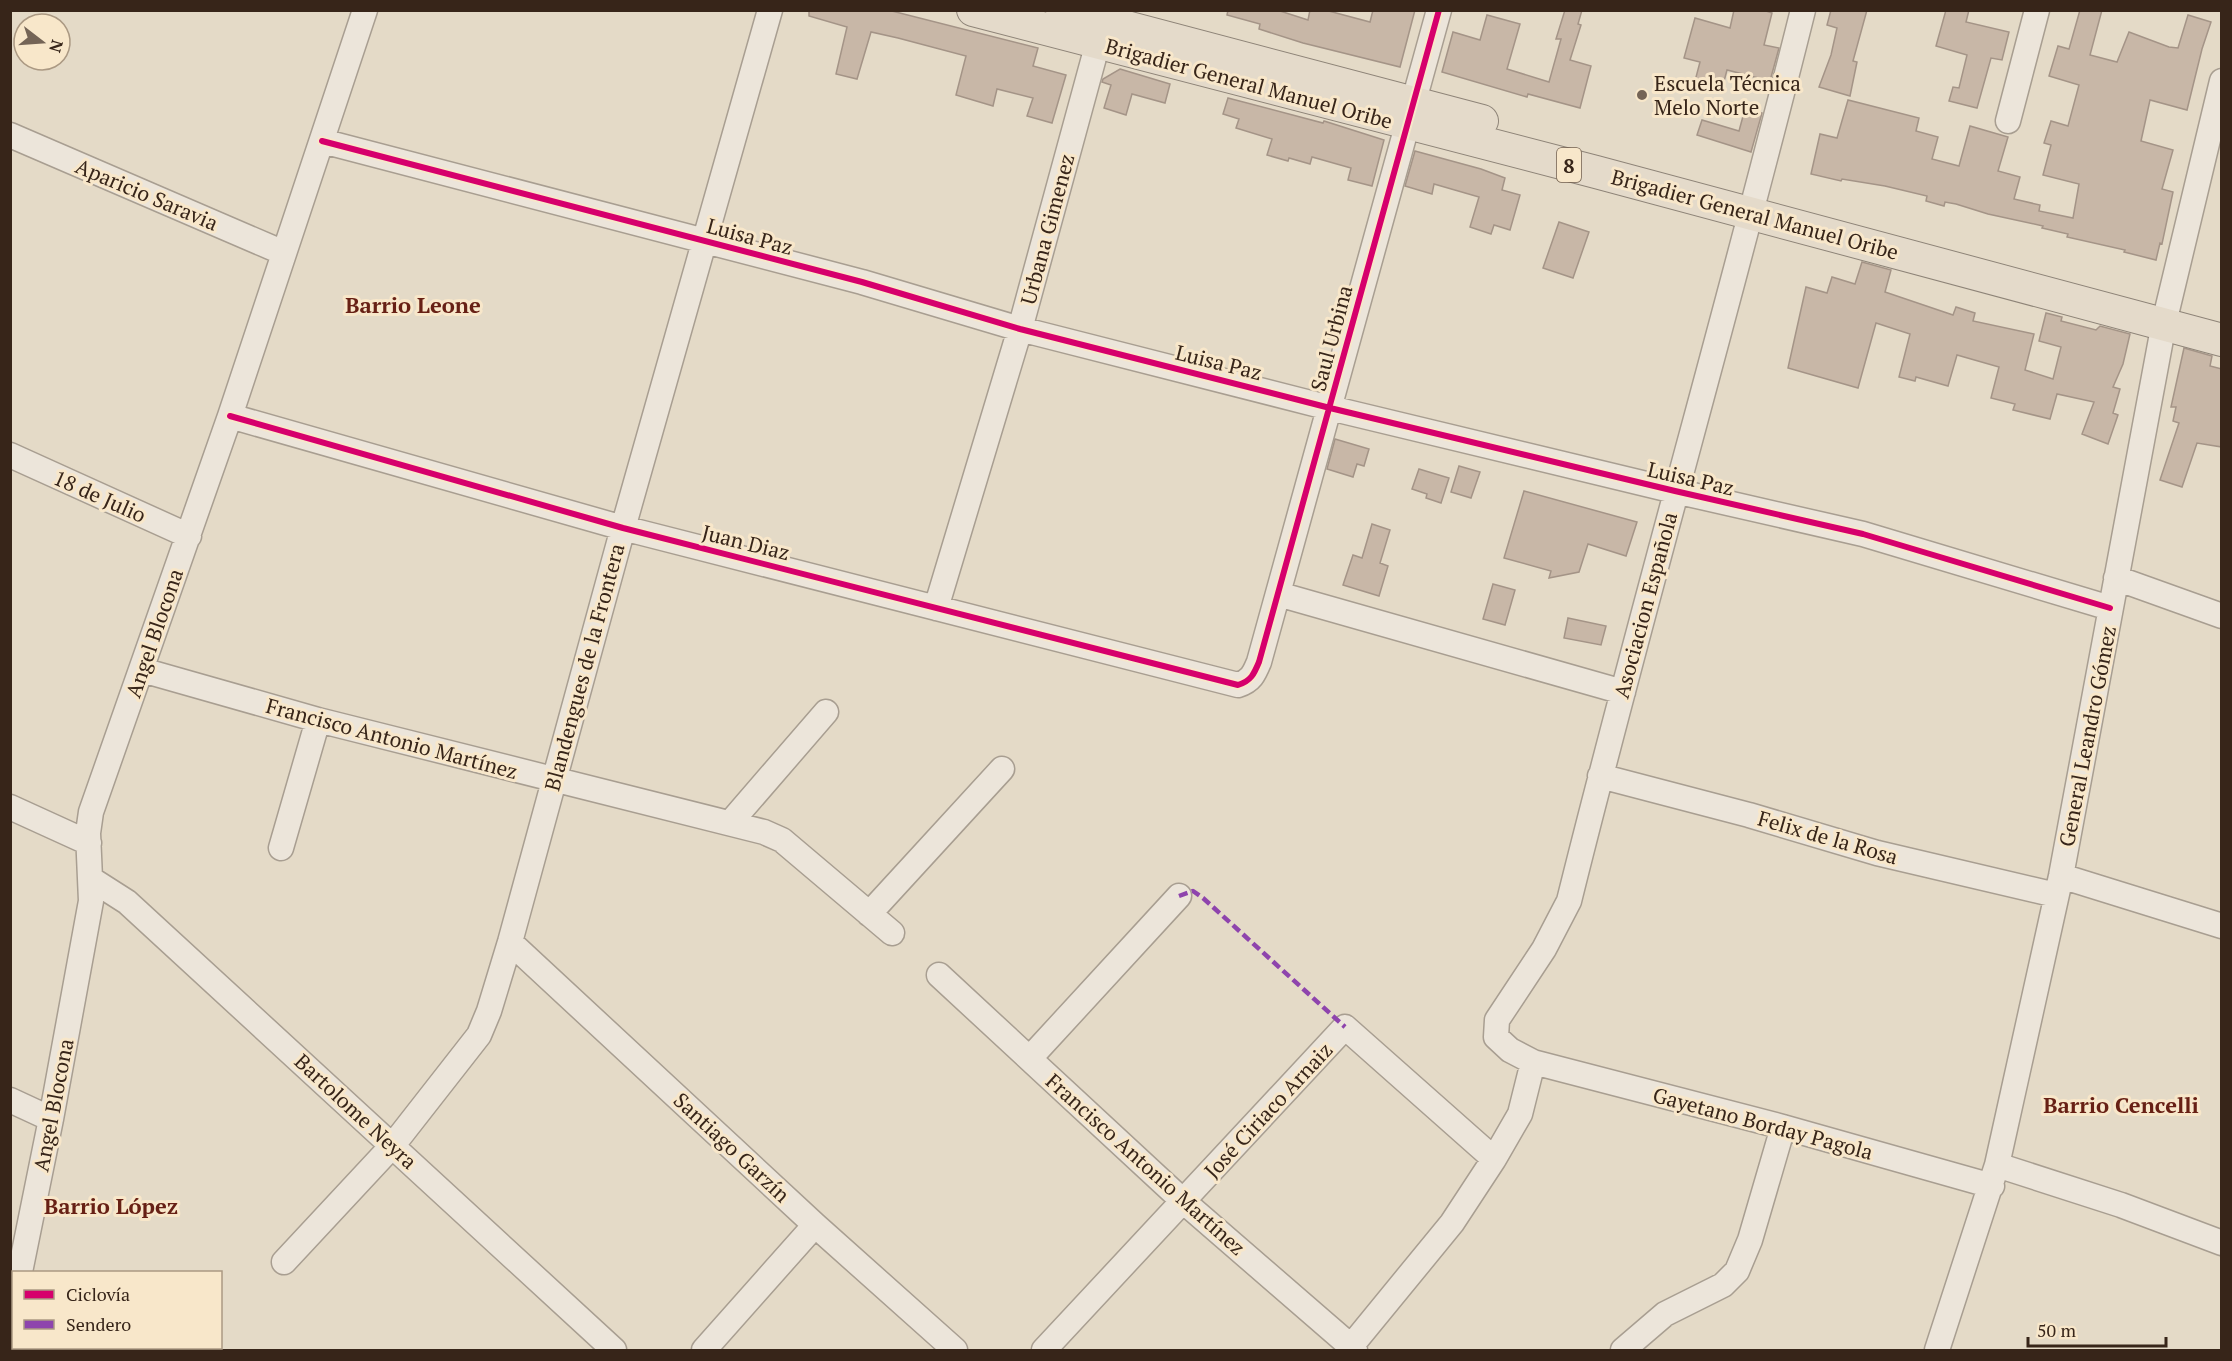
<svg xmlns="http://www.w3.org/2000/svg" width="2232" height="1361" viewBox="0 0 2232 1361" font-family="'PT Serif',serif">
<rect width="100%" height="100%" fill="#e4dac7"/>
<path fill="#c8b7a7" stroke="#a49487" stroke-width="1.5" d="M809,10h79l150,38 -5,18 33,9 -14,48 -25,-7 6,-18 -36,-9 -4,17 -37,-11 10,-39 -68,-18 -27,-6 -14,47 -21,-5 11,-47 -38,-11z
M1228,10h49l31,10 2,-10h15l45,12 3,-12h42l-15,57 -97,-24 -44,-14 1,-5 -33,-9z
M1565,10h17l-4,14 3,1 -11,35 21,6 -11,42 -52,-14 -1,3 -85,-25 11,-40 27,8 7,-25 33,9 -13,45 42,13 12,-43h-5z
M1734,10h29l9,3 -8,32 15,3 -9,33 -43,-11 -5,19 -27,-8 5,-19 -16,-4 11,-40 35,10z
M1831,10h36l-14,51 4,1 -7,34 -31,-9 12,-32 6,-27 -10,-3z
M1946,10h23l-3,12 43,10 -7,28 -11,-2 -14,50 -28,-7 4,-14 6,1 8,-33 -31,-9z
M2080,10h22l-12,45 27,7 12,-30 40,15 9,1 10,-33 23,7 -9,27 -15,61 -37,-10 -9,41 32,9 -11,39 11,3 -11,52 -2,-1 -4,17 -32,-8 1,-2 -58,-13 1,-3 -26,-6 1,-2 -55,-12 -32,-10 -11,-2 -1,4 -18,-5 1,-5 -42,-10 -43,-7 -1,2 -30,-7 9,-40 17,4 11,-38 71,18 -3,13 22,6 -6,22 27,7 11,-40 38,11 -10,34 22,6 -6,22 26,6 -1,6 34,7 6,-34 -36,-9 8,-30 -7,-2 7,-22 17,5 11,-41 -30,-9 9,-30 11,3z
M1120,69l50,15 -5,19 -33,-9 -6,21 -22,-7 7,-23 -9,-3 1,-3z
M1228,98l95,25 1,-2 60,19 -12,46 -24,-6 3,-12 -39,-11 -2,7 -21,-6 -1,3 -21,-6 5,-16 -36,-11 3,-9 -16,-5z
M1745,109l17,4 -11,39 -54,-17 5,-15 37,11z
M1415,151l66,18 24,9 -3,12 18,5 -10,35 -16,-5 -3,9 -21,-7 9,-30 -45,-13 -2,10 -27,-8z
M1559,222l30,10 -16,46 -30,-10z
M1862,262l29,8 -6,22 68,23 3,-8 19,6 -2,8 61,13 -9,36 28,9 8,-32 -22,-6 7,-28 16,4 -1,4 35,9 4,-4 30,8 -7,30 -10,23 7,2 -7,24 5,2 -10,29 -26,-10 12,-32 -37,-8 -7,25 -37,-9 2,-6 -24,-6 8,-31 -42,-12 -9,31 -32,-9 -1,4 -16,-4 11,-43 -34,-11 -18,65 -70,-20 18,-81 21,6 5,-16 23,7z
M2184,348l28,8 -2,10 12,3v78l-25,-4 -15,44 -22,-7 19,-57 -6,-2 3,-14h-5z
M1335,439l34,10 -5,17 -7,-2 -4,13 -26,-8z
M1459,466l21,6 -9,26 -20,-6z
M1419,469l30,9 -8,25 -15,-5 1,-4 -15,-5z
M1524,491l113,31 -11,34 -38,-12 -9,28 -30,6 2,-7 -47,-13z
M1372,524l18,6 -10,33 8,3 -9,30 -36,-11 10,-30 9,3z
M1493,584l22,6 -10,35 -22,-6z
M1568,618l38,8 -5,19 -37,-7z"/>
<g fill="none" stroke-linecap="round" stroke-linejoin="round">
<defs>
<path id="minor" d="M1803,10c-74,298 -160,593 -234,891l-25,48 -47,71 -1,17 14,13 23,12 250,65 209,59
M2008,121l29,-111
M10,135l274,118
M322,141l540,141 158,47 310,79 345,83 188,43 247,74
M230,416l393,112 615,157c13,-4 16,-11 21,-23l180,-652
M10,455l179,81
M2116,578l106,38
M1278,594l345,98
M936,608l84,-279 82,-301
M142,670l176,50 446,112 18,8 110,93
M1600,776l149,39 128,38 179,42
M10,807l79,36
M730,823l96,-111
M281,848l37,-128
M2061,876l161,50
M91,879l36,23 487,448
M869,914l133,-145
M510,942l305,283 140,125
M939,975l244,226 172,149
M1030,1058l149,-162
M10,1100l41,19
M1997,1165l124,40 101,38
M284,1262l109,-117 86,-110 10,-24 21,-69 113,-414 147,-518
M20,1272l31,-153 40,-218 -3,-68 3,-21 139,-396 135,-406
M10,1313l4,-13
M105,1348l3,2
M704,1350l111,-125
M1044,1350l301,-323 149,132
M1348,1350l104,-127 42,-64 26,-45 13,-52
M1623,1350l42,-36 58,-29 14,-14 13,-31 33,-113
M1937,1350l60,-185 64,-289 103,-553 58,-242"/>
<path id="major" d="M973,10l623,162 626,168
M1062,10l420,111"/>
</defs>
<use href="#minor" stroke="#a89e91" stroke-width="27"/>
<use href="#major" stroke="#8e8478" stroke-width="34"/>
<use href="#minor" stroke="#ece5da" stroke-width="24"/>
<use href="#major" stroke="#e4daca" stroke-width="32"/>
<path stroke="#8e44ad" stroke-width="4.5" stroke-dasharray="9 4.5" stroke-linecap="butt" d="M1179,896l14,-5 10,7 142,129"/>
<defs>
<path id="cycleway" d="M322,141l540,141 158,47 310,79 345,83 188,43 247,74
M230,416l393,112 615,157c13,-4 16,-11 21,-23l180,-652"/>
</defs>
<use href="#cycleway" stroke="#f8e7ca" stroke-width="10"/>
<use href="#cycleway" stroke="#d6006c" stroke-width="6"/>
</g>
<circle fill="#746456" stroke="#f8e7ca" stroke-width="2" cx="1642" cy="95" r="6"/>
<g text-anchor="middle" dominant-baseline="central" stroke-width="6" stroke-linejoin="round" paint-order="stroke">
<rect fill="#f8e7ca" stroke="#715f4e" stroke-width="1.5" x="1557" y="148" width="24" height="34" rx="4.5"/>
<g font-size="20" font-weight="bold" fill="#372519">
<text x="1569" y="165">8</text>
</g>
<g font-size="21" fill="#372519" stroke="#f8e7ca">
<text transform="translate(1249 83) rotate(15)">Brigadier General Manuel Oribe</text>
<text transform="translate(147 194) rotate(23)">Aparicio Saravia</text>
<text transform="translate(1755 214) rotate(15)">Brigadier General Manuel Oribe</text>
<text transform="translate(1047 229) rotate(-75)">Urbana Gimenez</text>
<text transform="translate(750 236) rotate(15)">Luisa Paz</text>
<text transform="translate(1331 338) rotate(-75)">Saul Urbina</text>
<text transform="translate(1219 362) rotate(14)">Luisa Paz</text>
<text transform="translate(1691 478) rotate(13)">Luisa Paz</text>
<text transform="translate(100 496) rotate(24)">18 de Julio</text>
<text transform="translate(746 542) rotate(14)">Juan Diaz</text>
<text transform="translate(1645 605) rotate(-75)">Asociacion Española</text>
<text transform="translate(154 633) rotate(-71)">Angel Blocona</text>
<text transform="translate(584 667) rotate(-75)">Blandengues de la Frontera</text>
<text transform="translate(2087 736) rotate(-79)">General Leandro Gómez</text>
<text transform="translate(392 738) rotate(15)">Francisco Antonio Martínez</text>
<text transform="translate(1828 837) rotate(16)">Felix de la Rosa</text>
<text transform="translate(53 1105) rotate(-79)">Angel Blocona</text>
<text transform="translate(1268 1110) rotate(-47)">José Ciriaco Arnaiz</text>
<text transform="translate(356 1111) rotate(43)">Bartolome Neyra</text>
<text transform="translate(1763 1123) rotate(15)">Gayetano Borday Pagola</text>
<text transform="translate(732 1147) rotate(43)">Santiago Garzín</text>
<text transform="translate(1146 1164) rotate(42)">Francisco Antonio Martínez</text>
</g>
<g font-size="21" fill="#372519" stroke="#f8e7ca" text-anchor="start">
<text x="1654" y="83">Escuela Técnica<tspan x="1654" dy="24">Melo Norte</tspan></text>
</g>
<g font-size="22" font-weight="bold" fill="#672015" stroke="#f8e7ca">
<text x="413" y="304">Barrio Leone</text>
<text x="2121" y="1104">Barrio Cencelli</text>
<text x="111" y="1205">Barrio López</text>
</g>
</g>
<rect width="2232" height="1361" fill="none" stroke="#372519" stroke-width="24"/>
<rect x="12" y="1271" width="210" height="78" fill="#f8e7ca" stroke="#ab9983" stroke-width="1.5"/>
<rect x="24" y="1290" width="30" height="9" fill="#d6006c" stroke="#ab9983" stroke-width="1.5"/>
<text x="66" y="1301" font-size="18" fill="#372519">Ciclovía</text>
<rect x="24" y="1320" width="30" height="9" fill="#8e44ad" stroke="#ab9983" stroke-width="1.5"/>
<text x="66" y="1331" font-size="18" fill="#372519">Sendero</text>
<g transform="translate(42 42) rotate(107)"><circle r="28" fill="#f8e7ca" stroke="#ab9983" stroke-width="1.5"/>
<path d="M0-4.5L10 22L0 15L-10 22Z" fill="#746456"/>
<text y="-9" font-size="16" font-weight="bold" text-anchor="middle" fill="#372519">N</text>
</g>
<path d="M2028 1337v9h138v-9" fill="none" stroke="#372519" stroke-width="3"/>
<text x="2037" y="1337" font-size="18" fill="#372519" stroke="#f8e7ca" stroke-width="4.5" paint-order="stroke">50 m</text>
</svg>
